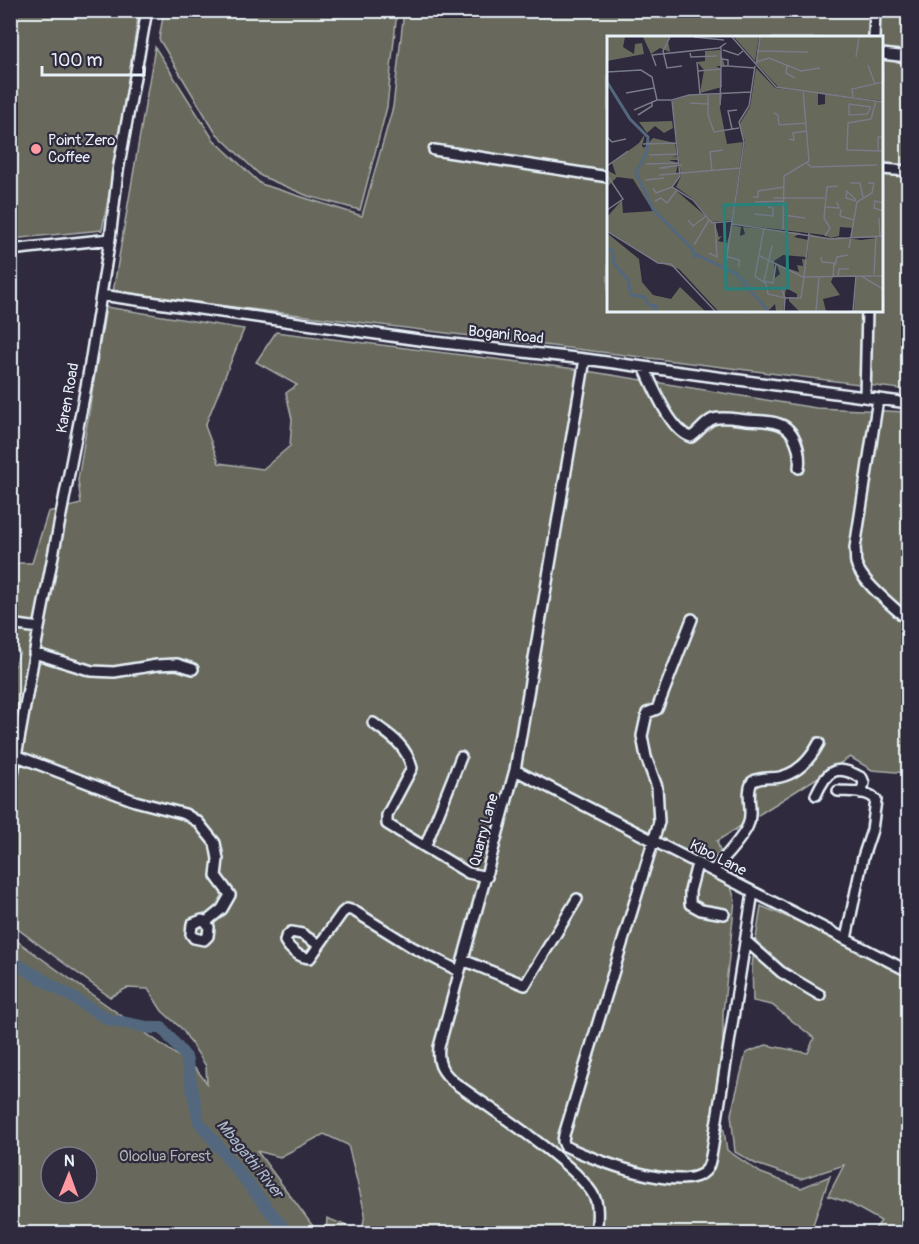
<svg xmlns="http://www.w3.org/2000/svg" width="919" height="1244" viewBox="0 0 919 1244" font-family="Pangolin,sans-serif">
<rect width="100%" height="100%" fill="#2f2a3d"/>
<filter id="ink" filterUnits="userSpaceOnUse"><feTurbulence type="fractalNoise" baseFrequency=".0167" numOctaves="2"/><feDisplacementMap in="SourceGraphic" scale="12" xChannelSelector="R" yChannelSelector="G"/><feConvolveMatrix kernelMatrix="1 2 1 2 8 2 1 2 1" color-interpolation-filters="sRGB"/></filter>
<g filter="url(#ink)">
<path fill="#67695b" stroke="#a8adaa" stroke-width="1.5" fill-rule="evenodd" d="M10,11h129l-23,148 -14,71 -91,9z
M164,11h233l-10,96 -27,103 -52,-14 -47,-20 -46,-44 -56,-93z
M404,11h504v379l-795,-98 42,-245 58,92 48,45 101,32 31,-109zM608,38h274v272h-274z
M106,307l138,22 -39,97 14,37 44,6 27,-23 2,-27 -6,-26 11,-8 -41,-23 20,-30 292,36 248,40 92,4v361l-36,-3 -22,-13 -133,84 18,59 -12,113v112l4,25 34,23 40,15 29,-12 -20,57h-484l1,-15 35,14 3,-19 -17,-68 -24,-11 -44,23 -23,-6 61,82h-307l-1,-297 186,133 11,14 -1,-17 -24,-37 -20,-18 -14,-22 -21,-1 -17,9 -99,-73 -1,-247 10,-25 -9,-4v-85h21l16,-51 33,-8 -3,-24zM51,1157h36v36h-36z
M761,906l147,62v265h-36l9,-12 -34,-19 -19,-6 16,-31 -43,14 -45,-15 -21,-12 -4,-38 15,-61 20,-8 42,8 6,-15 -42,-33 -19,-4 -1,-36z"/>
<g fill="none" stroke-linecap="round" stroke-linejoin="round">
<path stroke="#53687f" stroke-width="12" d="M10,960l100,60 42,8h10l24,29 13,65 89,112"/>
<defs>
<path id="minor" d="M874,38l1,-28
M882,54l26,3
M434,150l174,27
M882,169l26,2
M10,250l100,-11
M101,295l325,46 159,18 323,44
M585,359l-70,411 -76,277c-2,17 3,25 16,36 30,22 132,87 141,118 3,11 1,22 0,33
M644,367c9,19 26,64 47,70 8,-5 14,-15 22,-18 10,-3 23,0 33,1 11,1 23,0 33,4 17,5 22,29 20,44
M865,397l2,-87
M878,399l-23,149c1,5 0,11 1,15 5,19 38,44 52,57
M692,619l-35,90 -10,4 -5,23 4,21 11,30 2,35 -95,313 -1,6 2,5c25,12 121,51 142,23 3,-5 4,-13 5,-18l41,-259
M10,624l29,4
M34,653l58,18 22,1 43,-7 20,-1 16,5
M373,723c18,13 33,22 39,45l-25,47v9l81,49 19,4
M17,756l118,45 50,13 13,8 17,21 3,16 -2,17 14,19 -8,14 -16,13 -4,-2 -10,4 -1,10 3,4 10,2 4,-4 1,-9 -3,-5
M515,770l393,201
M10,790l29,-162 49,-252 22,-137 8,-68 29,-161
M838,791c12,1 30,-1 38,9l-4,30 -9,27 -17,82
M816,795c11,-25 20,-32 46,-17l2,5 -3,10
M425,847l36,-90
M697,864l-7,27v13l11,6 23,4
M713,871c10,-13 29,-31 35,-46 6,-14 -3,-30 4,-43 9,-6 19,-3 28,-5 18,-4 31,-19 39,-34
M746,941l35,31 39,23
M319,945l-17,-11 -11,-2 -5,5 -1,4c5,9 15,17 25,17l32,-45 5,-4 7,2 58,36 47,24
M463,960l62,25 52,-86"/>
</defs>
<use href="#minor" stroke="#e8f1f8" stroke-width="14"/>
<use href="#minor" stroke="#2f2a3d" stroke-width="9"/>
</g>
</g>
<circle fill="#ff9aa2" stroke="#2f2a3d" stroke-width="2" cx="36" cy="149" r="6"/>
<g text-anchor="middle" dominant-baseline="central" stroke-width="4.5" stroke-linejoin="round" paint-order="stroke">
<g font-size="15" fill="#e8f1f8" stroke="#2f2a3d" text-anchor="start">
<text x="48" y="140">Point Zero<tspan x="48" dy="17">Coffee</tspan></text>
</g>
<g font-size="15" fill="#e8f1f8" stroke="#2f2a3d">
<text transform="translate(506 335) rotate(6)">Bogani Road</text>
<text transform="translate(68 398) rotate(-80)">Karen Road</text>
<text transform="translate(484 830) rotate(-75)">Quarry Lane</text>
<text transform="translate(718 858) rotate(27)">Kibo Lane</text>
</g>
<g font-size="15" fill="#aeb4b1" stroke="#2f2a3d">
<text x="165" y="1156">Oloolua Forest</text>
</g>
<g font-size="16" font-style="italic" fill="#acbac8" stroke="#2f2a3d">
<text transform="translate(250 1159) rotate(51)">Mbagathi River</text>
</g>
</g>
<g transform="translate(607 36)">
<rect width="276" height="276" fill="#2f2a3d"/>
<path d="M0,1h18l-2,10 11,7 1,-10 7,-1 2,11 -37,7zM36,1h28l-3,4 2,11 -10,-4 -9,6zM127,1h25l-4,24zM153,1h123v64l-104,-13 -23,-25zM113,14l5,16h-9l5,3 1,18 -22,6 4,-23 -7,-8 8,-1v-10zM149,32l19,20 43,5v12l7,-1v-10l58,8v209h-29l2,-34h-23l-2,5 9,13 -17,4 3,12h-27l-10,-10v-4l8,1v-4l-11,-6 -3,23h-7l-1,-7 -6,6 -4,-3 2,4h-49l-39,-42 -22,-7 -50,-32v-13l15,-17 1,13 30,-2 -20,-32 -16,-2 -10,10v-17l9,5 -4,-12 27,-20 6,-9 -3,12 2,2 9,-10 22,5 2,12 -5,3 5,-2 1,4h-9l9,3 -2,10 4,2 -8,12 43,37 4,13 3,-1 -4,5 9,2 5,-18 9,2 -1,9 5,-2 -2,-7 58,6 -7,4 14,3 -2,17 -23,-2 -9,6 1,17 5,-4 -3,-9 22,7 -2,-7 6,1 -1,-7 5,1 2,-26 20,5 10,-2 22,3 16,-2 -26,-1 1,-9 -12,-1 -1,9 -8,2 -7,-3 -92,-11 13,-83 -6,-16 11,-18zM115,58l-2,14 7,36 16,-2 -11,78 -20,2 -19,-23 -17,-12 5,-11 -9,-75 18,-6zM65,85l1,7 -9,5 -9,-7 -8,7 -8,-11zM0,197l32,26 3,23 11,13 18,4 9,-12 25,24h-98z" fill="#67695b"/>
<path fill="none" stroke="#53687f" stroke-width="3" d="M0,46l23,37 18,18 -1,14 -11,22 17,36 40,41 2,7 2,-2 40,19 31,37M0,212l5,2 2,13 14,17 3,15 13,2 5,8 7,1 -1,5"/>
<path fill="none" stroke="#797a88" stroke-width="1.5" d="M63,1l-7,14 4,17 15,-2M87,1l30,3M125,1l44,50 107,15M114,11v19h7v-6l-6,-1M116,14l15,5 5,-4M150,15l51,1M83,17l1,4 26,-1M249,21l3,-20M90,26l3,32M149,26l13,-4 32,13 19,-3M149,28l4,-27M180,29l-1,8 9,5M261,29l7,19M49,30l-4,-11 67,-7 7,-5M121,30l27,2M91,35l23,-2M0,36l34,-2 11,7 5,23M19,57l28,-5M101,58v21l6,17 25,-4M246,61l-1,-8 31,-7M65,65l8,75 -8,11 21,13 19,23 20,-2M269,65l-5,18 -23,4 -1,27 36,1M83,67l18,1M113,69l1,-39M264,71l-22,-3v11l18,-1 4,-7M27,74l23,-10h15l17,-5 62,-3M167,77l4,2 1,10 27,-2M31,79l14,-9v-5M125,93l-4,-18 9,-1M0,101l5,5 14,-3M182,103l5,1 -1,-7 13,-2M36,108l33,-1M271,115v-14h5M42,119l29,-1M200,127l4,4 66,-2M39,128l33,-1M0,130l21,-15M60,132h-8l23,-3M105,135l-2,-19 13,-2M0,139l16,24 -16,11M52,139l81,-7M38,144l19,-2M243,147h10l3,14M46,152l3,5 16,-6M146,161h5v-6l26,-4M166,162h52M48,165l6,-3 6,5 10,-13M249,165l-10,-3 1,-7 9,9M148,166l29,-1M276,167l-8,-2 -1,7 9,3M218,171l14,1 -2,-6M234,173l-1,7 14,4M147,178l19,2v-8l-5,-1M176,179l22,3M272,182l1,19M81,184l5,6 13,-10M125,188l99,15 52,-3M157,192l-9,48 11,8 2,10 17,4 -3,-8M176,194l1,-54 25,-15 -6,-71M0,195l51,32 13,1 44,47M218,200l5,-8 -6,-10 3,-31 11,-1M87,209l15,-25M165,210l-8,35 9,2 3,-19M242,212l8,-46 15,-9 2,-10h-6M102,217l8,4 -2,-34M119,220l13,4v7M153,220l43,21 58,-1M214,221l1,5 12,1 -1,14M228,229l2,-8 11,-2M118,233l19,-127 -5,-20 10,-16 6,-40M267,238l2,-37M254,240l22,13M255,240h21M197,241l5,-44M231,241l1,-8h10M177,275l1,-13h16l3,-21M209,275l3,-34M246,275l3,-35"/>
<path fill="#25827c" fill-opacity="0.15" stroke="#25827c" stroke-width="3" d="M179,168l2,84 -62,1 -2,-84z"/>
<rect width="276" height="276" fill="none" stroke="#e8f1f8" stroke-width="3"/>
</g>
<rect width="919" height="1244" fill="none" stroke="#2f2a3d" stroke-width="36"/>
<rect x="18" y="18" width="883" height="1208" fill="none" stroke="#e8f1f8" stroke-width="2" filter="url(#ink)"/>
<g transform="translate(69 1175) rotate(1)"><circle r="28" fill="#2f2a3d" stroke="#797a88" stroke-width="1.5"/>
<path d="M0-4.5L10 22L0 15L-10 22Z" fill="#ff9aa2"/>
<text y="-9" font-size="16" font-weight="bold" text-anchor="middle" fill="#e8f1f8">N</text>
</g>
<path d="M42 66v9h102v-9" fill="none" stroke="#e8f1f8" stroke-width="3"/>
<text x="51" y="66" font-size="18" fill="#e8f1f8" stroke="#2f2a3d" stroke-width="4.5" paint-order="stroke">100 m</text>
</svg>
